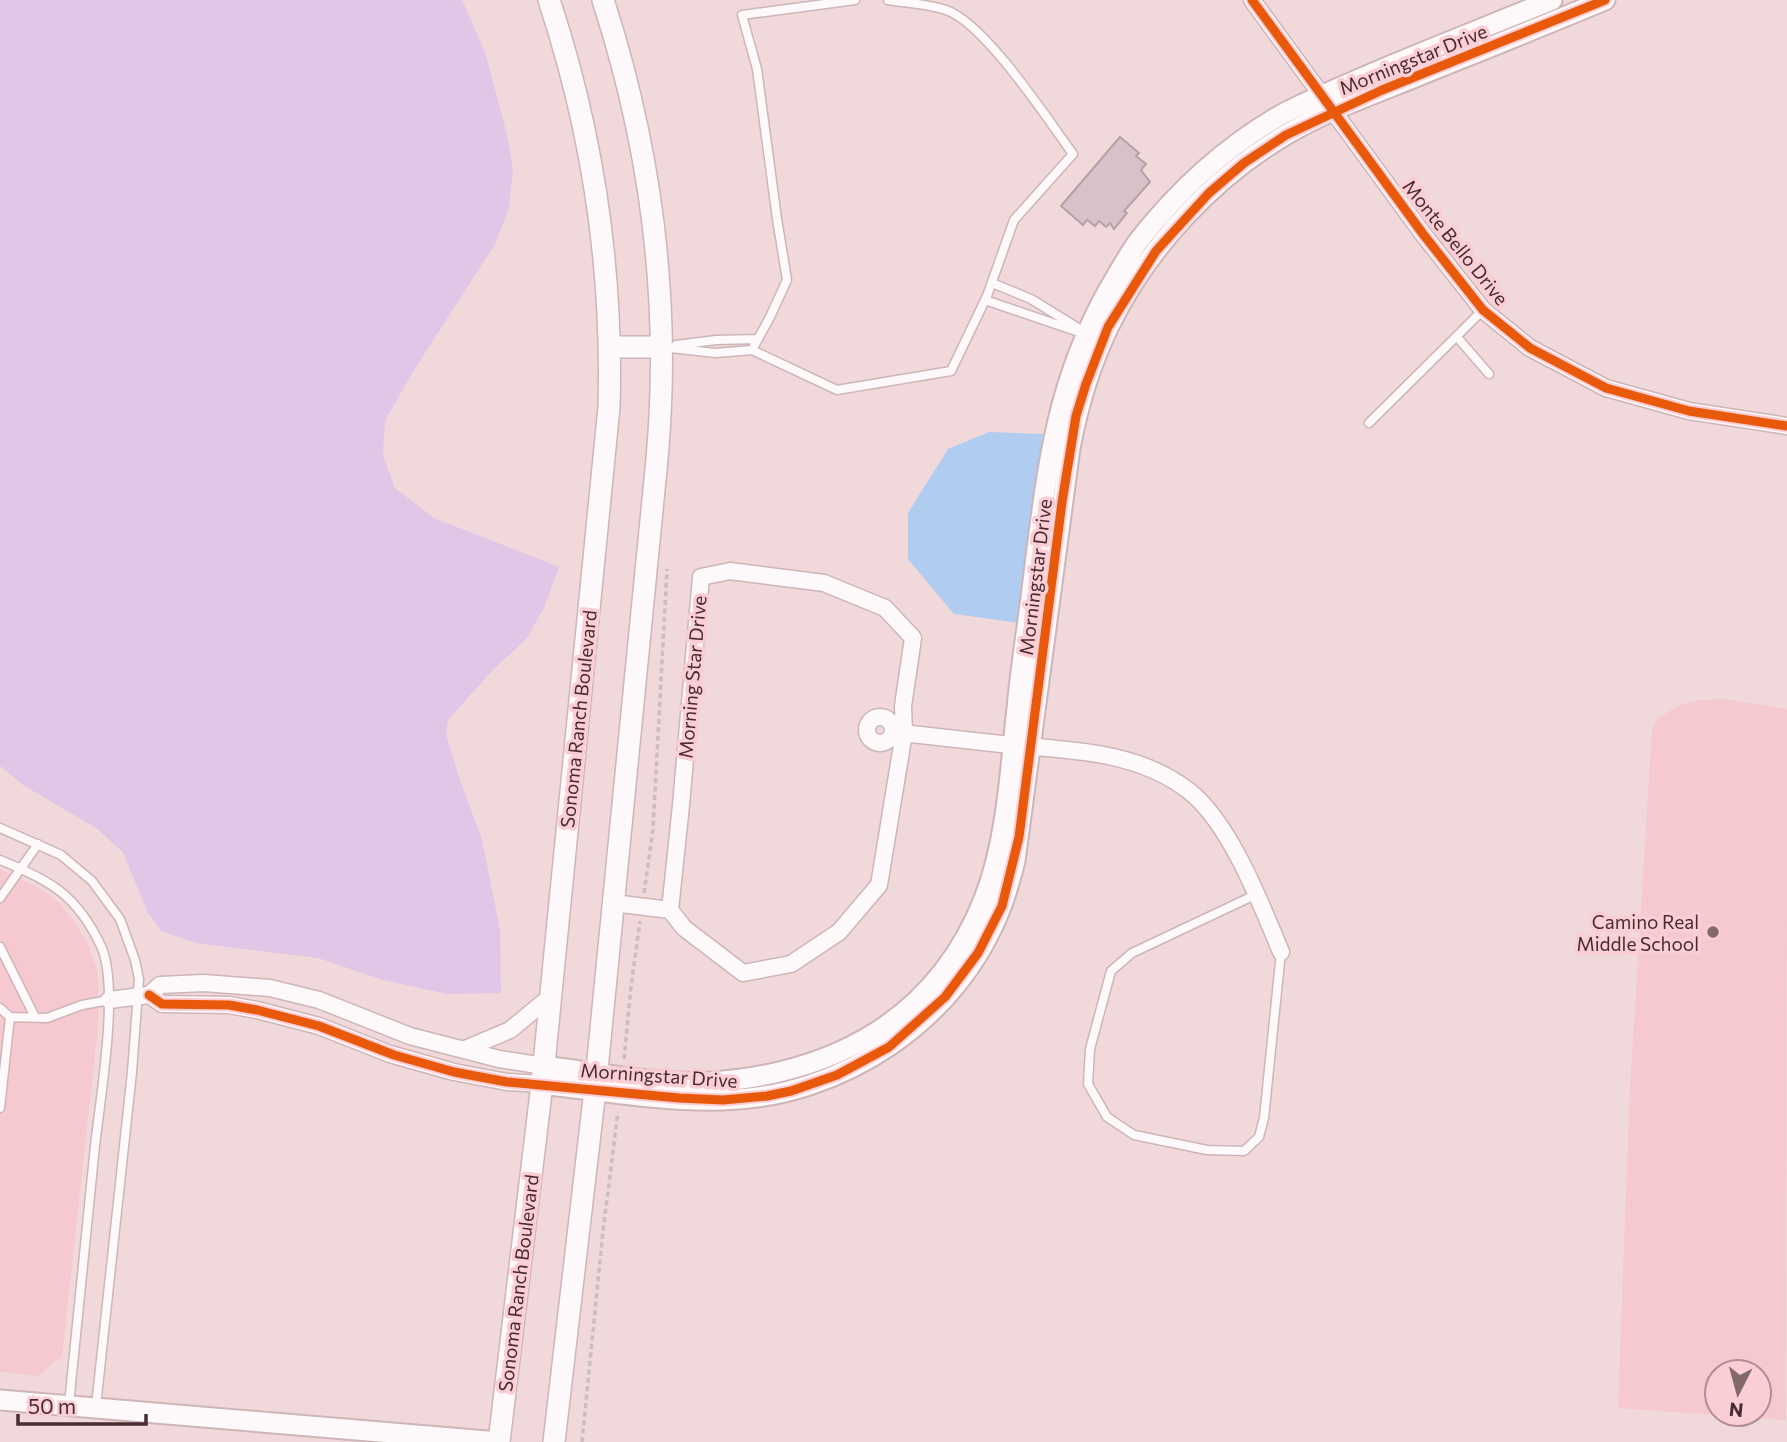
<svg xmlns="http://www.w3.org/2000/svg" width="1787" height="1442" viewBox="0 0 1787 1442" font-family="Commissioner,sans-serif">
<rect width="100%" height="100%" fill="#f0d8db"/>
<path fill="#f6c8cf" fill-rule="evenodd" d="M1722,699l65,10 -1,711 -168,-12 12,-319 22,-359 6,-12 24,-14 20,-4zM1759,1372v42h-42v-42z
M0,869l41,20 19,15 16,20 13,22 8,25 2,32 -2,32 -35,321 -24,20 -38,-4z"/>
<path fill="#e2c6e7" d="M0,0h462l23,52 22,83 6,34 -4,39 -14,36 -81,126 -29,51 -2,35 12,32 39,30 125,49 -15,41 -17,30 -35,33 -44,49 -2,14 13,43 23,63 18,90 1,63 -54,1 -64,-14 -65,-22 -123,-15 -34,-12 -14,-20 -24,-59 -27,-24 -73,-43 -23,-19z"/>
<path fill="#b0ccf1" d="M989,432l54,2 -24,189 -65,-9 -46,-55v-46l40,-64z"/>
<path fill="#d9c1c9" stroke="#b6a1a7" stroke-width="2" d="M1120,137l19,16 -3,3 10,8 -5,6 9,12 -26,29 3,2 -13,16 -4,-6 -4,4 -7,-6 -4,5 -8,-6 -4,5 -22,-19z"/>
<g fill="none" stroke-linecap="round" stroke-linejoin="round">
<defs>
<path id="service" d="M992,283l39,16 55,34
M985,300l91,31
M1457,337l32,37
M676,345l40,-5 42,-1
M662,347l53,6 37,-3 85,40 114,-19 36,-75 27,-76 59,-66c-25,-34 -88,-131 -127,-144 -18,-6 -39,-7 -58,-10
M752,350l18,-33 17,-37 -10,-61 -20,-150 -15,-54 113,-15
M1369,423l114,-113
M0,828l61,27 31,26 28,38 15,41 4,19 -7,93 -36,334
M0,860c50,20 77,35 101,86 19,41 -1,153 -6,200 -9,86 -18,172 -26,258
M1257,894l-125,59 -21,18 -21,78 -2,35 19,33 27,18 73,15 37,1 15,-14 5,-19 17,-166
M0,898l38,-54
M0,947l35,70
M0,1008l10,9 37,1 35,-13 27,-5
M0,1108l10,-91"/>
<path id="minor" d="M1252,0l171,234 60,76 47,38 76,40 83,23 98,15
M730,571l94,12 61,25 28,30 -10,68 1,27 -25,152 -40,47 -48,32 -48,9 -59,-45 -14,-18 11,-105 20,-228z
M867 730a13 13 0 1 1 26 0a13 13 0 1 1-26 0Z
M893,732c39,4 78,9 117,13 60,5 128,6 179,46 41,32 72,113 92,161
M613,903l57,7
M149,995l13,9 67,1 28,5 62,16 71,28 64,18 53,10 35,2
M109,1000l40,-5 11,-10 44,-2 66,5 49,12 91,36 89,23 45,7
M465,1049l45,-19 40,-33"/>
<path id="tertiary" d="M544,1066c55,7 113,19 168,16 124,-9 225,-64 272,-183 23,-59 26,-128 33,-191 4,-45 12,-90 17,-135 13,-104 22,-190 75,-284 10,-17 19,-34 31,-50 38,-48 86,-92 139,-123 27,-15 56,-26 85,-39 62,-27 125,-51 188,-77
M542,1084c57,7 125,18 181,16 120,-3 235,-80 278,-193 6,-15 10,-31 14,-46l55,-413c8,-42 20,-83 39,-122 38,-78 103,-148 178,-192 41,-24 87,-40 131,-58 62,-25 125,-50 187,-76
M0,1400l499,42"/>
<path id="secondary" d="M610,347h52
M499,1442l43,-358 67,-677c4,-140 -16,-274 -60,-407
M554,1442l41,-352 62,-631c14,-155 -6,-311 -54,-459"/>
</defs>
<use href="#service" stroke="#cdb5b8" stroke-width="11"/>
<use href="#minor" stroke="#cdb5b8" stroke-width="19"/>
<use href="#tertiary" stroke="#cdb5b8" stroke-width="23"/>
<use href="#secondary" stroke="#cdb5b8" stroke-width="24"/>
<path stroke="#c9bec0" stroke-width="3.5" stroke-dasharray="5 3.5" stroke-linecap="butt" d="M644,893l9,-64 14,-260
M624,1059l7,-72 9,-66
M582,1442l21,-211 15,-119"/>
<use href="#service" stroke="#fdf9fa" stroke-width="8"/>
<use href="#minor" stroke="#fdf9fa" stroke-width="16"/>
<use href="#tertiary" stroke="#fdf9fa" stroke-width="19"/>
<use href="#secondary" stroke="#fdf9fa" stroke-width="21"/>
<defs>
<path id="cycleway" d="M1252,0l171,234 60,76 47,38 76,40 83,23 98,15
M149,995l13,9 67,1 28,5 62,16 75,29 60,17 53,10 172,16 44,2 44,-4 24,-5 46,-16 52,-28 56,-50 33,-44 24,-47 17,-69 43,-335 14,-86 10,-32 22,-57 48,-76 53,-58 35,-30 42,-28 96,-45 223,-90"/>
</defs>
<use href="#cycleway" stroke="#faced4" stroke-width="13"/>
<use href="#cycleway" stroke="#e8590c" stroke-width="9"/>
</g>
<circle fill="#83686c" stroke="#faced4" stroke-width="2.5" cx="1713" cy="932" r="7"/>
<g text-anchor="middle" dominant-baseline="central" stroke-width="7" stroke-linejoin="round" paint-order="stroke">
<g font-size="19" fill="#482c31" stroke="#faced4">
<text transform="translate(1413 59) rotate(-22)">Morningstar Drive</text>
<text transform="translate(1456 242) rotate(51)">Monte Bello Drive</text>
<text transform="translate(1035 577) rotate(-83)">Morningstar Drive</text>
<text transform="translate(692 677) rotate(-85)">Morning Star Drive</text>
<text transform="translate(578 719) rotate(-84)">Sonoma Ranch Boulevard</text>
<text transform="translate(659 1075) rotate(4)">Morningstar Drive</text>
<text transform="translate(518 1283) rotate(-83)">Sonoma Ranch Boulevard</text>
</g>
<g font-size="19" fill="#482c31" stroke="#faced4" text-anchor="end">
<text x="1699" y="921">Camino Real<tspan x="1699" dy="22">Middle School</tspan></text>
</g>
</g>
<g transform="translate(1738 1393) rotate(186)"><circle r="33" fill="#faced4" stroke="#b38d93" stroke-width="2"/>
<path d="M0-5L12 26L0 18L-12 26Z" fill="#83686c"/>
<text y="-10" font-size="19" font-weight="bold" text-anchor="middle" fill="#482c31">N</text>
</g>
<path d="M18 1414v10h128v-10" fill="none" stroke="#482c31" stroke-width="3.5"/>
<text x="28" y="1414" font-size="21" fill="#482c31" stroke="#faced4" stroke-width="5" paint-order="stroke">50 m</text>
</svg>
